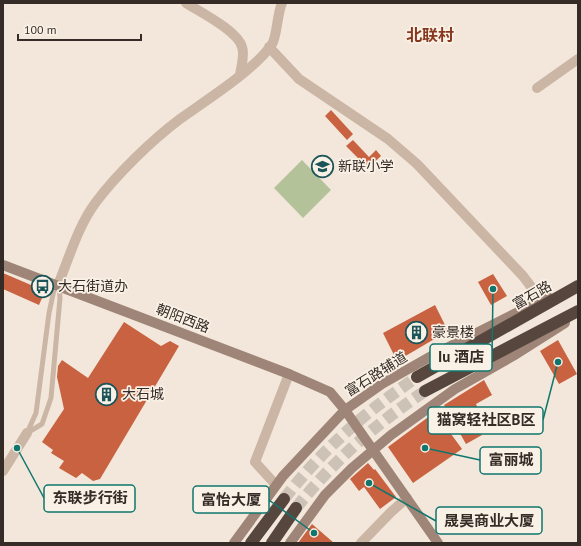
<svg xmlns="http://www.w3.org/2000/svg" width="581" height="546" viewBox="0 0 581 546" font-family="'PT Sans','Noto Sans SC',sans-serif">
<rect width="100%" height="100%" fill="#f2e7da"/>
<path fill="#b4c299" d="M302,160l29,30 -28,28 -29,-30z"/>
<path fill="#c96241" d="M331,110l22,24 -6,6 -22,-24z
M353,140l16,17 7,-7 5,6 -16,15 -7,-8 3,-2 -15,-15z
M3,273l42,18 -6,14 -36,-16z
M493,274l14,22 -16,9 -13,-23z
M435,305l13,26 -51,30 -14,-28z
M124,322l37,24 9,-5 9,5 -79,133 -7,2 -11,-8 -6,5 -17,-10 5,-7 -13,-8 2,-3 -11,-8 22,-33 -7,-32 1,-11 4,-6 26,18z
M558,340l19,34 -18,10 -19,-33z
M484,380l8,15 -16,9 2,5 -8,5 12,21 -16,9 -22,-39z
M435,412l27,37 -49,34 -25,-36z
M368,463l6,7 1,-1 21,28 -16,12 -16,-22 -5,4 -9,-12z
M312,524l22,19h-36z"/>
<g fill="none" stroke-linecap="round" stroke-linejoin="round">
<path stroke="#ccc2b6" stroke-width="12" stroke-dasharray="12 6" stroke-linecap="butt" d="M284,499c39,-50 80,-86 133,-122
M296,508c37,-47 80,-84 129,-117"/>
<path stroke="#cbb6a5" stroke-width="5" d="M27,433l15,-9 9,-26 9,-100 -1,-11
M27,433l9,-20 13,-100 6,-28"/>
<path stroke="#cbb6a5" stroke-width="10" d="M186,3c14,9 52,28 56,44 3,8 -1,20 -2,28
M269,47l30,32 89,60 29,25 106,112 18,24
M537,88l41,-29
M58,285c11,-27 20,-59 38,-83 21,-28 56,-62 84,-83 25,-18 76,-50 92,-75 5,-7 5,-30 10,-41
M3,471l24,-38
M276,485l-21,-23 34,-88
M361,543l30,-31 16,-14"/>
<path stroke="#9e8577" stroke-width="10" d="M3,265l286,109 41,18 15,18 93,133
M234,543l49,-67 62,-66 37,-26 51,-29 115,-58
M290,543l35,-48 27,-27 39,-33 64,-46 58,-33 52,-33"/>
<path stroke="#57463e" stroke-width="12" d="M417,377l161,-91
M425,391l153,-80
M251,543l33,-44
M272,543l24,-35"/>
</g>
<defs>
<symbol id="school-ring" viewBox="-11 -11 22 22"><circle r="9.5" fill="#faf1e6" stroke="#1b5559" stroke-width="1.5"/><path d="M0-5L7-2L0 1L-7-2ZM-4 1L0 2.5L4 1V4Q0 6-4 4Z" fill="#1b5559"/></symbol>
<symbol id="bus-ring" viewBox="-11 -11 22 22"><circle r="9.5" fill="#faf1e6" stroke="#1b5559" stroke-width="1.5"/><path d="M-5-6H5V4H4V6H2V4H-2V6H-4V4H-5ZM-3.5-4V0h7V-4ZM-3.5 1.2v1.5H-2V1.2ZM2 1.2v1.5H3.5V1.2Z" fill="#1b5559"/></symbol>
<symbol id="building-ring" viewBox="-11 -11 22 22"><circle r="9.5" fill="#faf1e6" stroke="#1b5559" stroke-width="1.5"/><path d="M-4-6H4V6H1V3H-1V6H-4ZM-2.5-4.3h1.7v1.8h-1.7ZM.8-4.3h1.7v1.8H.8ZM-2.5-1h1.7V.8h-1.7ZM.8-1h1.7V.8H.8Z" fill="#1b5559"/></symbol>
</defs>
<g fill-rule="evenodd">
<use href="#school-ring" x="310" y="154" width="25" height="25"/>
<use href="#bus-ring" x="30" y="274" width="25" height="25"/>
<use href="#building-ring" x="404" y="320" width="25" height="25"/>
<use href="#building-ring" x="94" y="382" width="25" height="25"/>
</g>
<g text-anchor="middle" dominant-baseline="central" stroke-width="3.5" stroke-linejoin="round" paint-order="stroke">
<g font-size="14" fill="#362c27" stroke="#faf1e6" text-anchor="start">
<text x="338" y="166">新联小学</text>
<text x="58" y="286">大石街道办</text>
<text x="432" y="332">豪景楼</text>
<text x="122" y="394">大石城</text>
</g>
<g font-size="14" fill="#362c27" stroke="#faf1e6">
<text transform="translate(532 295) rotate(-30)">富石路</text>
<text transform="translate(183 318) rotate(21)">朝阳西路</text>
<text transform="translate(376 374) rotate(-32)">富石路辅道</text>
</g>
<g font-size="16" font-weight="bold" fill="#87371e" stroke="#faf1e6">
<text x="430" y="35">北联村</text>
</g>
</g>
<path fill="none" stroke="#0f766e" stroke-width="1.5" d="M493 289L492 357M558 362L543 420M425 448L480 460M17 448L44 498M314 533L269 500M369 483L436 521"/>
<g fill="#0f766e" stroke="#faf1e6" stroke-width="1.5">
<circle cx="493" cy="289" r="4"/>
<circle cx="558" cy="362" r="4"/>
<circle cx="425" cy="448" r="4"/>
<circle cx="17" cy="448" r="4"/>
<circle cx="314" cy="533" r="4"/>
<circle cx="369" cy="483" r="4"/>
</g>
<g fill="#faf1e6" stroke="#0f766e" stroke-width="1.5">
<rect x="430" y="344" width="62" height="27" rx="4"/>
<rect x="428" y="407" width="115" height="27" rx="4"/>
<rect x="480" y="447" width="61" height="27" rx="4"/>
<rect x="44" y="485" width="91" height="27" rx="4"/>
<rect x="193" y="486" width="76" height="27" rx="4"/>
<rect x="436" y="507" width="106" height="27" rx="4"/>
</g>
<g font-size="15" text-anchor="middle" font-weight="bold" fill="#362c27">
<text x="461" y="362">Iu 酒店</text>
<text x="486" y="425">猫窝轻社区B区</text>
<text x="511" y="465">富丽城</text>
<text x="90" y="503">东联步行街</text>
<text x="231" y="505">富怡大厦</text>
<text x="489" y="526">晟昊商业大厦</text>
</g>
<rect width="581" height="546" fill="none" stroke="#362c27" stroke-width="8"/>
<path d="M18 34v6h123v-6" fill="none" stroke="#362c27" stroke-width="2"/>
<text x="24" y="34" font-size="12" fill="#362c27" stroke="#faf1e6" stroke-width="3" paint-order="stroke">100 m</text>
</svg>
